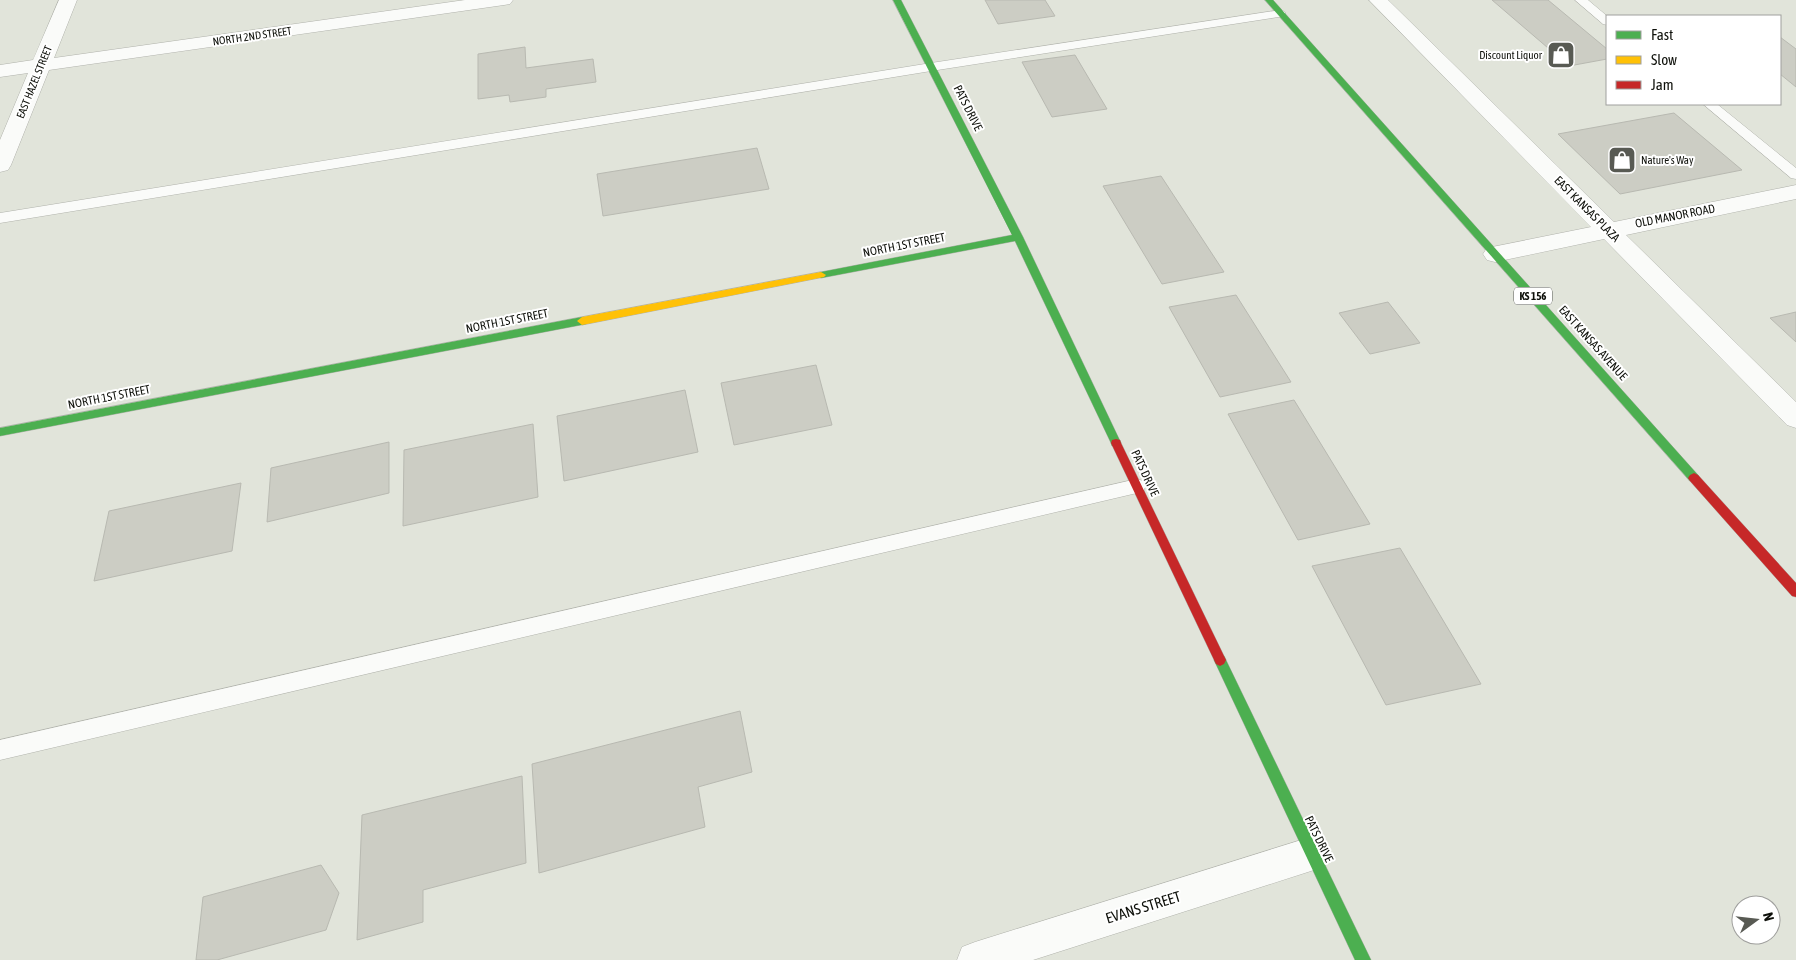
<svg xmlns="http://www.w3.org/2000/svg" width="1796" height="960" viewBox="0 0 1796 960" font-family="'Asap Condensed',sans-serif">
<rect width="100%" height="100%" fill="#e1e4da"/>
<path fill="#cccdc4" stroke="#b8b9b1" d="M985,0h60l10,16 -57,8z
M1492,0h56l59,49v10l-38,7z
M1780,37l16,12v38l-16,-13z
M525,47l1,21 67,-9 3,23 -50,7v8l-36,5 -1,-7 -31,4v-45z
M1075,55l32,54 -55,8 -30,-55z
M1674,113l68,57 -122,24 -62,-60z
M757,148l12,41 -166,27 -6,-42z
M1161,176l63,96 -62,12 -59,-98z
M1236,295l55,87 -71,15 -51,-90z
M1388,302l32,41 -50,11 -31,-41z
M1796,312v30l-26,-24z
M816,365l16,60 -98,20 -13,-62z
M685,390l13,62 -134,29 -7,-65z
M1294,400l76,124 -72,16 -70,-126z
M533,424l5,73 -135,29 1,-76z
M389,442v51l-122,29 4,-54z
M241,483l-9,68 -138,30 15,-70z
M1400,548l81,136 -95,21 -74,-139z
M740,711l12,61 -54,15 7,40 -166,46 -7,-109z
M522,776l4,87 -103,27v32l-66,18 5,-125z
M321,865l18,28 -13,37 -109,30h-21l7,-63z"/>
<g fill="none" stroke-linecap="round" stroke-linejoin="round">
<defs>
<path id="lane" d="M1575,0h13l19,16v9l-4,-1z
M1281,10l4,2v4l-354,55 -931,152v-10l931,-150z
M1703,104h14l79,64v11l-5,-1z
M1137,479l6,2 3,5 -3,5 -6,2 -1137,267v-20z"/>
<path id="street" d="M59,0h18l-23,58 411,-58h48l-3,4 -6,1 -455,65 -38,95 -3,5 -8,2v-32l28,-67 -28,4v-12l33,-5z
M1369,0h19l226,222 182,-37v14l-170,36 170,167v26l-9,-3 -183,-186 -109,23 -8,-2 -4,-6 4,-6 104,-21z
M1311,837l12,5 5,12 -5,12 -12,5 -278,89h-76l5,-13 13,-5z"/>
<path id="fast" d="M893,0h8l122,237 98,206 -1,3h-8l-1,-3 -96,-202 -194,37 -5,-3 5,-3 191,-37z
M1265,0h8l425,475 2,3 -2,3h-8z
M582,317l4,1 1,3 -1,3 -586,112v-8z
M1220,654l4,2 147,304h-16l-141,-300 2,-4z"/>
<path id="slow" d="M821,272l5,3 -2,2 -242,48 -5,-4 5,-4z"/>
<path id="jam" d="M1116,439l4,1 1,3 103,213 2,4 -2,4 -4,2 -4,-2 -105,-221 1,-3z
M1694,473l4,2 98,108v14l-4,-1 -102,-115 -2,-3 2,-3z"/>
</defs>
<use href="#lane" stroke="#b0b2ab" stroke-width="1"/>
<use href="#street" stroke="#b0b2ab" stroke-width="1"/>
<use href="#fast" stroke="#b0b2ab" stroke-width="1"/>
<use href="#slow" stroke="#b0b2ab" stroke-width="1"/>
<use href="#jam" stroke="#b0b2ab" stroke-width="1"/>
<use href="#lane" fill="#fafbf9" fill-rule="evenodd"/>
<use href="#street" fill="#fafbf9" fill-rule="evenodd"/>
<use href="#fast" fill="#4caf50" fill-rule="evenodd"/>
<use href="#slow" fill="#ffc107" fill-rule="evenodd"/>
<use href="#jam" fill="#c62828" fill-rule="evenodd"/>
</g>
<defs>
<symbol id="shop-square" viewBox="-11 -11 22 22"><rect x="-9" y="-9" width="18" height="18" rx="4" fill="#585a53" stroke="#fff"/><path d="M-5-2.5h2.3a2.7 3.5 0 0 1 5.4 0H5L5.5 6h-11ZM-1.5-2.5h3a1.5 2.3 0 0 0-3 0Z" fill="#fff"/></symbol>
</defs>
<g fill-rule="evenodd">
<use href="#shop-square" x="1545" y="39" width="32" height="32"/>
<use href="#shop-square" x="1606" y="144" width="32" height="32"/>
</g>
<g text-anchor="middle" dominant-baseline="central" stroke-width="4" stroke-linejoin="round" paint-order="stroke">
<g font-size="11" fill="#0e100a" stroke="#fff">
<text transform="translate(252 36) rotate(-8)">NORTH 2ND STREET</text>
<text transform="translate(34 82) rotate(-68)">EAST HAZEL STREET</text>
</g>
<g font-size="11" fill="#0e100a" stroke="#fff" text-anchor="end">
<text x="1542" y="55">Discount Liquor</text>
<text x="1641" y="160" text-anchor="start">Nature's Way</text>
</g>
<rect fill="#fff" stroke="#565854" stroke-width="1" x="1514" y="287.5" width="38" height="17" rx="4"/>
<g font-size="11" font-weight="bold" fill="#0e100a">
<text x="1533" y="296">KS 156</text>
</g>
<g font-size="12" fill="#0e100a" stroke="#fff">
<text transform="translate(968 108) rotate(63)">PATS DRIVE</text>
<text transform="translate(1587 209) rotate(45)">EAST KANSAS PLAZA</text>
<text transform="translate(1675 216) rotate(-11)">OLD MANOR ROAD</text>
<text transform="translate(904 245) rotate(-11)">NORTH 1ST STREET</text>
<text transform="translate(507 321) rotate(-11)">NORTH 1ST STREET</text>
<text transform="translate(1593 343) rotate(48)">EAST KANSAS AVENUE</text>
<text transform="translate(109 397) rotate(-11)">NORTH 1ST STREET</text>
<text transform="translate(1145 473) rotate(65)">PATS DRIVE</text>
<text transform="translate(1319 839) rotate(64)">PATS DRIVE</text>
</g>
<g font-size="15" fill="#0e100a" stroke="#fff">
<text transform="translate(1143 907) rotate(-17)">EVANS STREET</text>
</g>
</g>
<rect x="1606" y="15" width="175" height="90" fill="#ffffff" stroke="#9f9f9d"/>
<rect x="1616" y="31" width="25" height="8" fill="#4caf50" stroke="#9f9f9d"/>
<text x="1651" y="40" font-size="15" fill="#0e100a">Fast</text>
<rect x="1616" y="56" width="25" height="8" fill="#ffc107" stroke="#9f9f9d"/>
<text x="1651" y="65" font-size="15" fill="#0e100a">Slow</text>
<rect x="1616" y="81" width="25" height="8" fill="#c62828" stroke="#9f9f9d"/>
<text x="1651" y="90" font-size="15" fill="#0e100a">Jam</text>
<g transform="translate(1756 920) rotate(75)"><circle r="24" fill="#ffffff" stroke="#9f9f9d"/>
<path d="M0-4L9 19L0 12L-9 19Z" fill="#585a53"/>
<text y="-8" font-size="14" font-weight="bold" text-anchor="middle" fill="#0e100a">N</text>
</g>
</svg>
